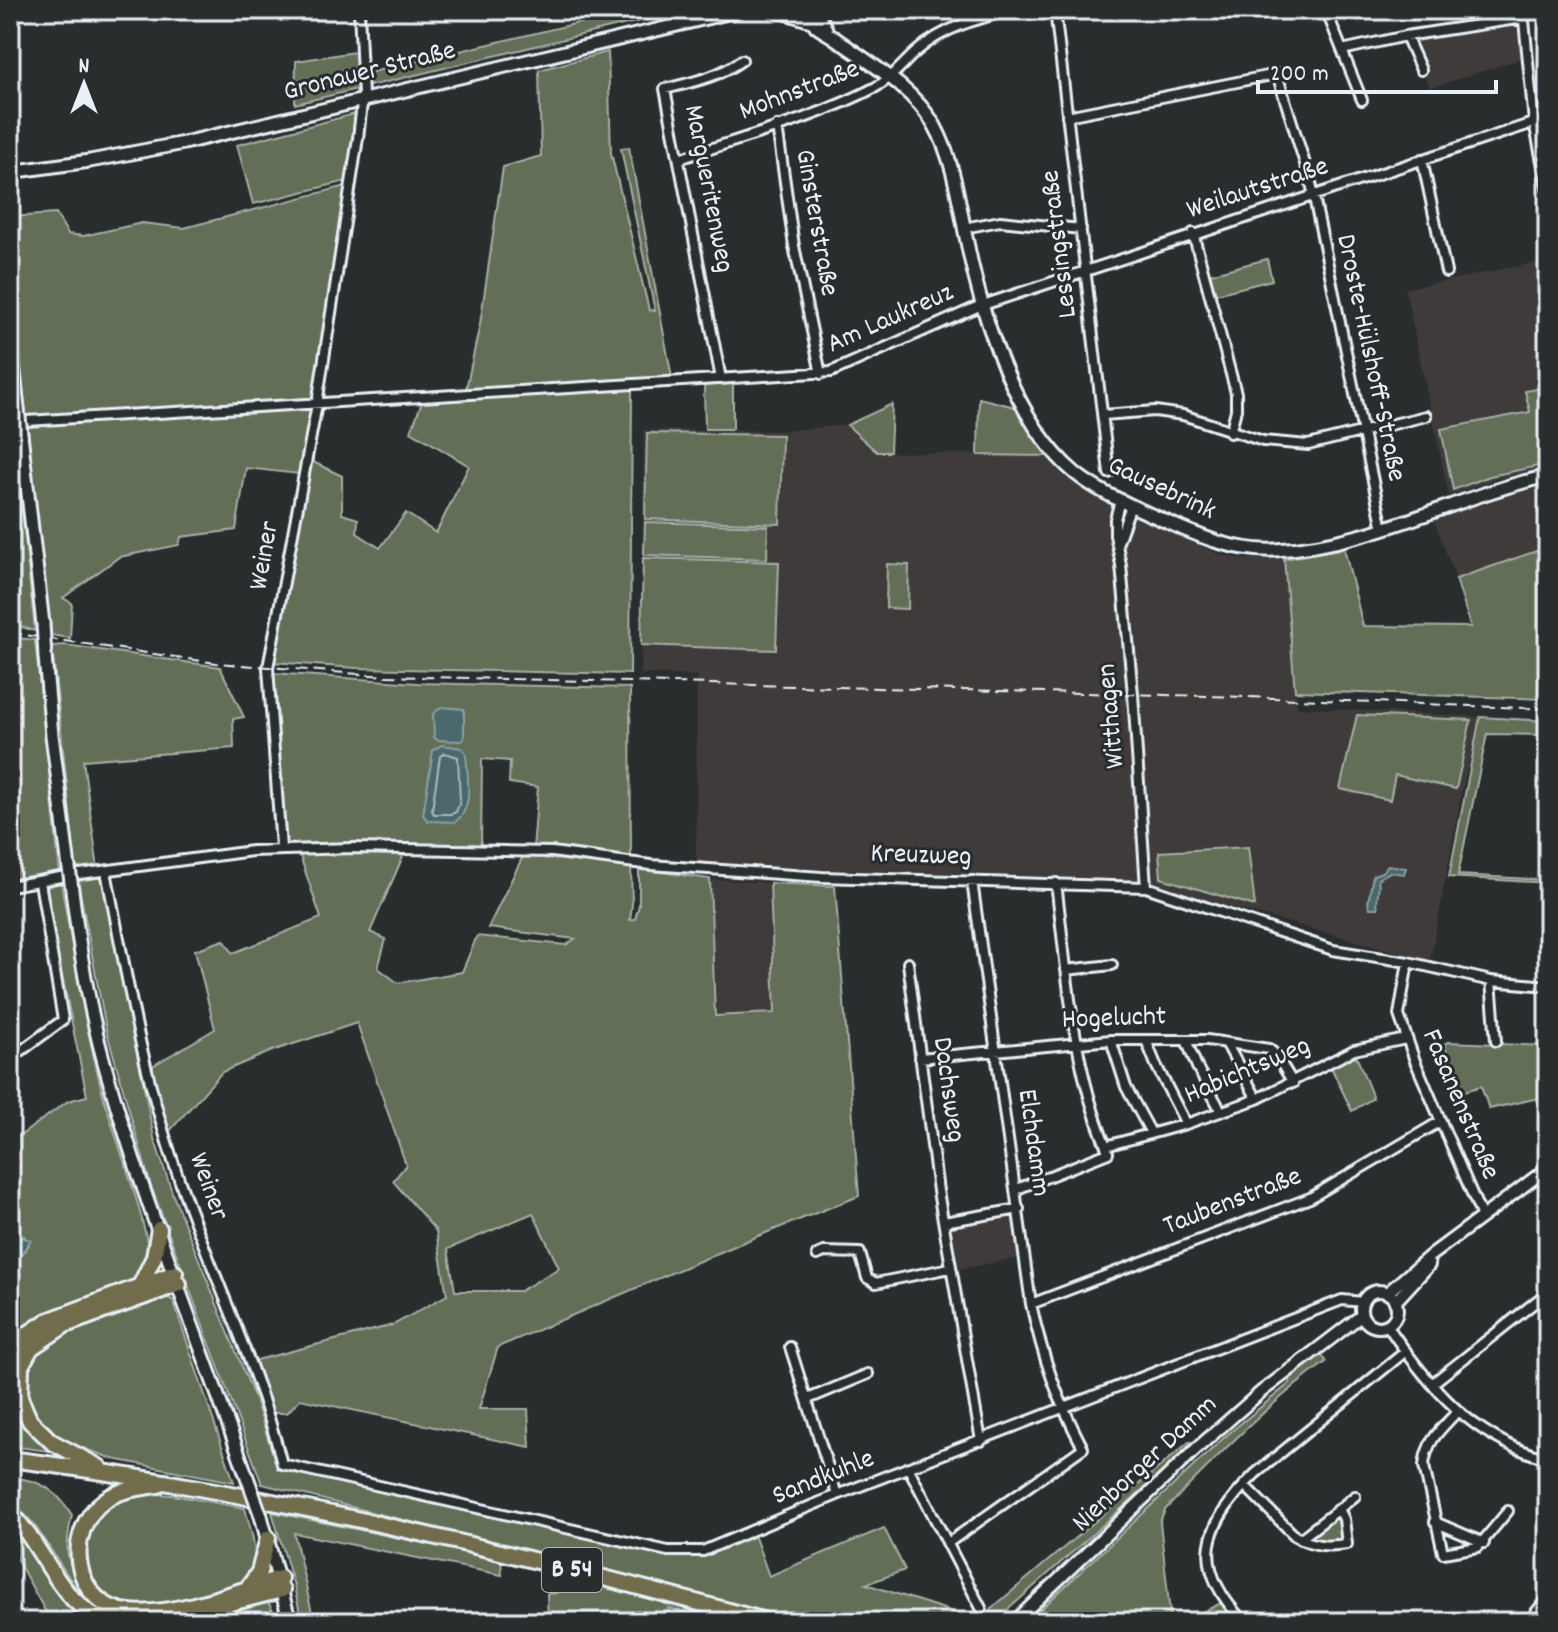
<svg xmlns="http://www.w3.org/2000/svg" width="1558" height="1632" viewBox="0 0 1558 1632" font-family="Dekko,sans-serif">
<rect width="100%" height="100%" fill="#2a2d2e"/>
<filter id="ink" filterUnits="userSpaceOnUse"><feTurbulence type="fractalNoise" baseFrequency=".0125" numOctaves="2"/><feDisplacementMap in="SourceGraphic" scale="16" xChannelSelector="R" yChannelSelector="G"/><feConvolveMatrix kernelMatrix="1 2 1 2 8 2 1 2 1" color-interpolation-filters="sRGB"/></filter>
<g filter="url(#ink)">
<path fill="#3f3b3b" d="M1515,26l5,5 2,27 -92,30 -18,-45 2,-4z
M1548,260v208l-53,11 -46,17 -44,-207z
M847,425l30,27 170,4 13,17 49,31 112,51 23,4h40l13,148 183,10 -18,73 -32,171 -302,-82 -432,-14 1,-189 -56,-2 3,-244 139,1z
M1548,485v62l-92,32 -22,-59 66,-24z
M710,879l60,4 5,130 -60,3z
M1009,1215l7,5 6,37 -66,13 -7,-39 4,-5z"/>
<path fill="#626e56" stroke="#a5b0a7" stroke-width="2" fill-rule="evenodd" d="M633,10h52l-390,94 1,-43 59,-9 4,23z
M608,52l3,101 38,157 6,1 -34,-162 8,-2 43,231 -206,11 14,-65 23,-157 38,-11 -2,-86z
M358,113l-11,68 -94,23 -16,-59z
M346,186l-31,214 -158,16 154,-8 -12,66 -53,-6 -10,62 -55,7 -2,8 -60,12 -56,41 9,5 -2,35 -20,-3 -38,-352 -1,-66 45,-3 12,20 15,2 59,-13 42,5z
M1267,259l5,21 -56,14 -6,-20z
M733,384v45h-28l-1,-43z
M1548,387v77l-58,12 -37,14 -12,-61 89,-17 -5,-21z
M632,388l-2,286 -274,-6 -83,-6 36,-202 33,16v38l16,5 -1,14 23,15 26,-35 30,20 33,-67 -58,-35 11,-29z
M979,398l36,9 32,49 -69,-1z
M892,404l-2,48h-13l-30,-27z
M13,426l22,205 -23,-7 -2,-197z
M647,433l135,2 -2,89 -135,-5z
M645,522l123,4 -1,33 -123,-4z
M1548,547v152l-253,-8 -11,-132 60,-11 19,78 108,1 -15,-48z
M643,558l136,4 -3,88 -135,-5z
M887,564l22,1 -1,44 -22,-1z
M10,637l25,3 25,234 -50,9v-182l4,-3z
M65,645l155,22 24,50 -11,2 1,29 -151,12 15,109 -22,1 -24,-224z
M272,673l145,10 213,5 1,171 -76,-12 -22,2 5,-62 -29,-4 1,-22 -28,-2 -1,88 -195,-2z
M1357,715l114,5 -15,69 -61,-14 -5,25 -50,-11z
M1480,717l68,4v14l-61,-1 -29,141 90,5v3l-99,-6z
M1248,847l7,59 -94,-28 -2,-26z
M298,850l106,4 -34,78 16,7 -8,29 20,15 64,-11 15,-36 89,9 9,-6 -87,-11 35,-72 108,11 1,37 -2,16 5,-1 4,-14v-36l71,10 5,137 60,-3 -5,-130 65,3 24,310 -101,40 -260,111 -19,62h49l2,38 -230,-48 -13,14h-15l-19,-52 140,-36 54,-30 -11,-64 -43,-50 13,-16 -49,-142 -85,28 -50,21 -54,61 -19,-65 66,-39 -20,-79 29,-10 9,13 88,-35zM533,1213l26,55 -39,23h-65l-7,-42z
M103,877l51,261 19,57 82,204 23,70 392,88 32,-2 51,-23 16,44 115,-48 21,42 -39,14 112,36 211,-178h7l-202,180h-194l-538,-138 -112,-301 -44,-154 -28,-148z
M61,882c12,69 23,137 40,205 15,58 40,112 49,171l-16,25 -124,68v-81l19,-25 -5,-9 -14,-2v-91l58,-42 19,-5 -43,-208z
M1448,1042l100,4v50l-59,13 -8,-23 -19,6 -18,-48z
M1356,1055l17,43 -21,13 -22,-46z
M162,1296l11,4 61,182 -121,-23 -58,-21 -26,-22 -4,-29 7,-27 17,-19z
M1319,1349l7,13c-60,43 -109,95 -161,148l-5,12 11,100h-144l201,-188 62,-51 1,-10z
M16,1360c-4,50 1,54 33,91l-39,-5v-74z
M10,1477c30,3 46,12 62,38 -9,41 -5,46 13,82l-13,-15 -38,-58 -22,-23z
M143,1493l29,2 73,13c7,28 17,47 1,73 -33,10 -79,31 -113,28 -6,-1 -11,-5 -17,-8 -55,-31 -32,-102 27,-108z
M272,1512l229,47 1,16 -208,-42 20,89h-12l-8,-36z
M1337,1517l6,19 -4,5h-23l-3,-5c4,-8 16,-17 24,-19z
M10,1523c23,28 46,84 78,99h-31l-8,-4 -39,-71z
M556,1578l24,2 153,42h-15l-50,-14 4,14h-124l-1,-28 9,-1z
M268,1602l11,20h-86z
M1221,1603l15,16 -2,3h-52z"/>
<path fill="#4b696c" stroke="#8a9fa4" stroke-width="2" d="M441,707l23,2v30l-2,2 -25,-1 -3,-3 -1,-23z
M442,745l20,3 4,5c1,23 9,55 -11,69l-27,-1 -5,-6 10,-65z
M1388,865l18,3 -2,6 -14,-2 -12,7c3,11 -3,19 0,29h-8l-2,-5 5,-28 9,-3z
M10,1234l21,6 -21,30z"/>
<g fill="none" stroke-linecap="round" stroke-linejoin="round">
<path stroke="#a9bbc0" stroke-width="2" d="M445,753l13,4 2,44 -4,11 -5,2h-17l-2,-4 8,-54z"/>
<defs>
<path id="minor" d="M1055,10l54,463
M1523,10l11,112 14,69
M1328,15l34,85
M1406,36l15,34
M1342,50l64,-14 117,-18
M1067,116l210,-42 34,109 72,346
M777,126l17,120 27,128
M679,159c65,-22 136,-40 197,-72 17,-9 27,-24 41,-36 27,-24 62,-33 96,-41
M1422,159l24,113
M964,228l36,-7 81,8
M1193,233l43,160v17l-6,23
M721,379l-56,-290c28,-7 54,-12 77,-29
M1103,415l52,-4 28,4 80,26 45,4 118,-29
M10,422l821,-50 146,-65 571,-189
M1120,500l-5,19v16l6,30 12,129 13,193
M1118,542l13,-37
M281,848l-13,-180 49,-264 41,-266 5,-43 -4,-85
M106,871c20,102 37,204 71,302 33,98 80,190 105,291l386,87h35l134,-56 505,-195 21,2
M1056,883c11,87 16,181 50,263
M10,886l62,-11 180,-24 101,-3 199,4 99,13 171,12 324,10 187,63 75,12 83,19 57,5
M1408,962l-9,53 16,46 67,156
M908,963l30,228 43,250
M1066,970l46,-5
M1491,981l5,60
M1111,1040l15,47 25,46
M1146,1040l10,25 30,59
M1186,1040l11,27 24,44
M1226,1043l31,56
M920,1058l191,-18h96l62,9 7,6 17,28
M10,1059l53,-39 -23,-138
M1106,1146l80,-22 71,-25 97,-49 52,-11
M1017,1189l91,-36 -2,-7
M944,1222l75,-13
M817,1255l7,-3 36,1 7,25 9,5 74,-15
M1031,1304l279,-106 131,-77
M1387,1325c42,62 87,115 161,134
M790,1347l47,148
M1433,1383l115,-91
M808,1399l60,-25
M1457,1412c-16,17 -31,29 -33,54l19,87 35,-6 30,-36
M909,1469l72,139
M1244,1485l51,51c18,10 32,11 52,8l-3,-25 -5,-10 -39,30
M1339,1509l16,-13
M1435,1522l49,21
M948,1543l135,-95c-26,-50 -40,-89 -52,-144l-59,-423
M1244,1622c-55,-57 -40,-97 11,-148l151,-123
M1528,1622l20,-25"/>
<path id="tertiary" d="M1361 1309a18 18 0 1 1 36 0a18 18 0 1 1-36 0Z
M1387,1293l44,-38 117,-87
M1395,1302l34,-37
M1014,1622l182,-173 65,-57 101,-77"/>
<path id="secondary" d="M776,10l35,11
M807,10l9,16c6,5 13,8 20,13 35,25 77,49 99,87 19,35 24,78 32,116 15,75 48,181 108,231 22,18 49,29 74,41 41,18 80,38 126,36 95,-4 181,-54 273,-74
M816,10l10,19
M10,172l80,-11 94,-18 556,-133
M10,338l8,71
M21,434l22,190
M45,657l7,78 17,133
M71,882c7,58 16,117 31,173 38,139 93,273 140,408
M261,1516l29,106"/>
<path id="trunk" d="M140,1286l14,-29 5,-28
M10,1353l19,-20 18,-12 128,-48
M10,1459c259,33 508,94 759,163
M99,1467l-47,-25 -22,-21 -10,-23 1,-32 10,-18 34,-23 114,-41
M158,1485c-16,2 -40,5 -53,15 -44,32 -31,107 24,112 44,5 108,-20 151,-34
M10,1513c35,33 49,95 100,109
M248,1588l11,-16 9,-34
M211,1608l71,-18"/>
</defs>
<use href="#minor" stroke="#e8f1f8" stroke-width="14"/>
<use href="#tertiary" stroke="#e8f1f8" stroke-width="16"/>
<use href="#secondary" stroke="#e8f1f8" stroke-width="17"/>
<use href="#trunk" stroke="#e8f1f8" stroke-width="20"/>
<use href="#minor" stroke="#2a2d2e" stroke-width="8"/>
<use href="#tertiary" stroke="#2a2d2e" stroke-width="10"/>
<use href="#secondary" stroke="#2a2d2e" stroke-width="11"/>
<use href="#trunk" stroke="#716c4b" stroke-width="14"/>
<path stroke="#e8f1f8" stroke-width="2" stroke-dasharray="12 6" stroke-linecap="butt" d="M10,633l206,30 169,13 862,21 301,12"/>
<defs>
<path id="secondary-bridge" d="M18,409l3,25
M43,624l2,33
M69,868l2,14
M242,1463l19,53"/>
</defs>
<use href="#secondary-bridge" stroke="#e8f1f8" stroke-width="17" stroke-linecap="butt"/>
<use href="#secondary-bridge" stroke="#2a2d2e" stroke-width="11"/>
</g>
</g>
<g text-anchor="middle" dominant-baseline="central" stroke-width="6" stroke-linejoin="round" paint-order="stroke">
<rect fill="#2a2d2e" stroke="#afb6bb" stroke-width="2" x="542" y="1548" width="60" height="44" rx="6"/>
<g font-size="26" font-weight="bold" fill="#e8f1f8">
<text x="572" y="1570">B 54</text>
</g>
<g font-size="28" fill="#e8f1f8" stroke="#2a2d2e">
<text transform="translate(370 73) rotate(-14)">Gronauer Straße</text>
<text transform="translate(800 92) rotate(-21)">Mohnstraße</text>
<text transform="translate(707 189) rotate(79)">Margueritenweg</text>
<text transform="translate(1258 190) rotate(-18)">Weilautstraße</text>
<text transform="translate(815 223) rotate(80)">Ginsterstraße</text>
<text transform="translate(1061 244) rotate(-97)">Lessingstraße</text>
<text transform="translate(891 320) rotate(-24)">Am Laukreuz</text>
<text transform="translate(1369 358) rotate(78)">Droste-Hülshoff-Straße</text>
<text transform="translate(1161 490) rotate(25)">Gausebrink</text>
<text transform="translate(266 556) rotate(-80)">Weiner</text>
<text transform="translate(1113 716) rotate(-95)">Witthagen</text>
<text transform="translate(921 857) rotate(2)">Kreuzweg</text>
<text transform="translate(1114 1020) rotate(-2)">Hogelucht</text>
<text transform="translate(1248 1072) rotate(-23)">Habichtsweg</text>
<text transform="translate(947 1090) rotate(82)">Dachsweg</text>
<text transform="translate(1459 1105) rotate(67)">Fasanenstraße</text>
<text transform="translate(1032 1143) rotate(82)">Elchdamm</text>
<text transform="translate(207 1187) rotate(70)">Weiner</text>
<text transform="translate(1233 1203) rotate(-21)">Taubenstraße</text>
<text transform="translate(1146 1465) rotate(-43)">Nienborger Damm</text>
<text transform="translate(824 1479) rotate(-22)">Sandkuhle</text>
</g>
</g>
<rect width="1558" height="1632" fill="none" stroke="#2a2d2e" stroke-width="40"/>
<rect x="20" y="20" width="1518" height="1592" fill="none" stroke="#e8f1f8" stroke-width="3" filter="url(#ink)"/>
<g transform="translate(84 84)" stroke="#2a2d2e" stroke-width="6" paint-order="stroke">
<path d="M0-6L14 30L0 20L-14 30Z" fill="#e8f1f8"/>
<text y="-12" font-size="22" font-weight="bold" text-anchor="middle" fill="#e8f1f8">N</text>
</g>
<path d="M1258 80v12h238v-12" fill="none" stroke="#e8f1f8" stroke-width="4"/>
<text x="1270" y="80" font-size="24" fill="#e8f1f8" stroke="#2a2d2e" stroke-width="6" paint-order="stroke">200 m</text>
</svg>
